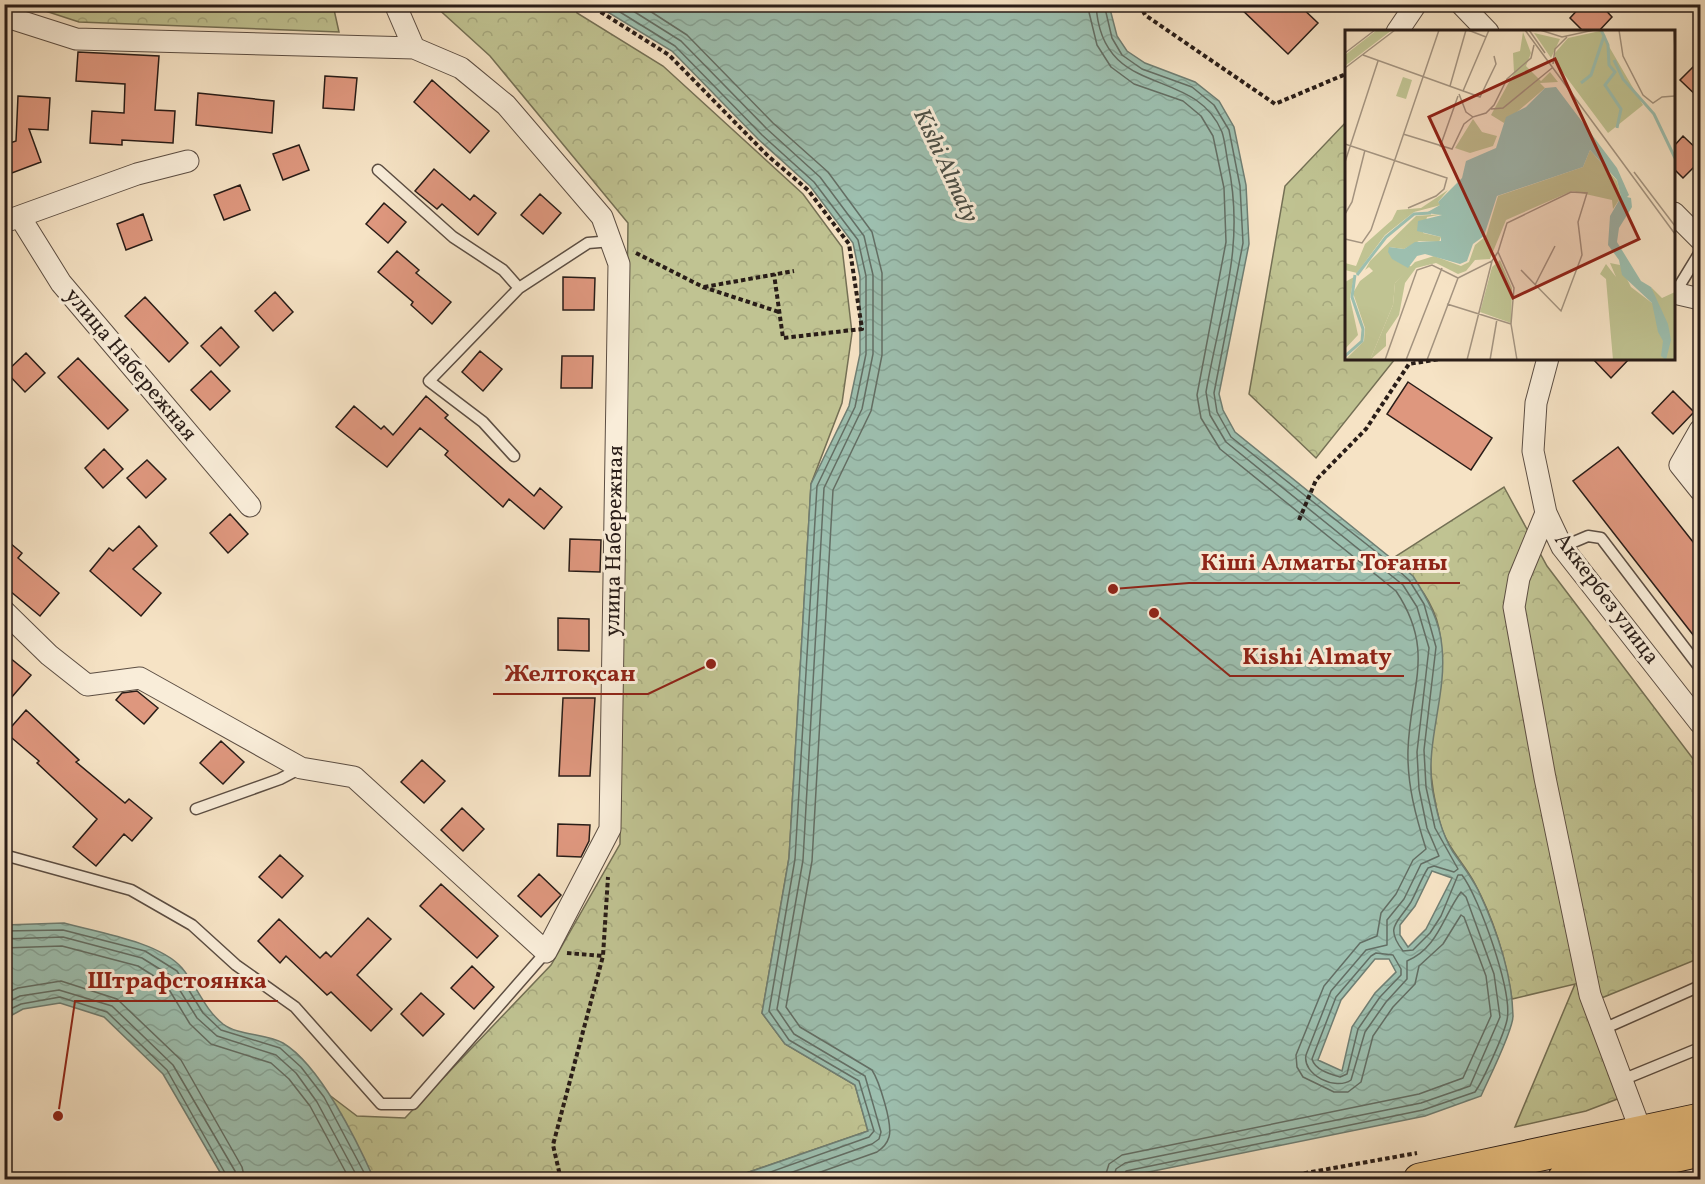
<svg xmlns="http://www.w3.org/2000/svg" width="1705" height="1184" viewBox="0 0 1705 1184" font-family="Vollkorn,serif">
<defs>
<pattern id="forest-crowns" width="20" height="18" patternUnits="userSpaceOnUse" patternTransform="scale(1.5)"><rect width="20" height="18" fill="#c0c392"/><path d="M2 6a3 3 0 1 1 6 0M12 15a3 3 0 1 1 6 0" fill="none" stroke="#a5a77d"/></pattern>
<pattern id="water-waves" width="16" height="10" patternUnits="userSpaceOnUse" patternTransform="scale(1.5)"><rect width="16" height="10" fill="#9dbfaf"/><path d="M0 5q4-4 8 0t8 0" fill="none" stroke="#87a496"/></pattern>
</defs>
<rect width="100%" height="100%" fill="#f6e3c5"/>
<filter id="stains"><feTurbulence type="fractalNoise" baseFrequency=".00333" numOctaves="4"/><feColorMatrix values="0 0 0 0 .2 0 0 0 0 .09 0 0 0 0 .02 0 0 0 .5 -.17"/></filter>
<radialGradient id="worn" r=".72"><stop offset=".6" stop-color="#630" stop-opacity="0"/><stop offset="1" stop-color="#630" stop-opacity=".3"/></radialGradient>
<path fill="url(#forest-crowns)" stroke="#747055" stroke-width="1.5" d="M27,5h306l6,27 -260,-10z
M434,5h140l3,8 86,53 140,128 39,53 10,86 -10,70 -31,81 -22,374 -27,155 23,31 70,41 13,46 -139,48h-355l-46,-85 29,22 48,2 146,-153 69,-121 8,-621 -138,-167z
M1346,122v236l49,1 -79,99 -67,-64 36,-208z
M1504,487l43,79 153,202v190l-106,43 -17,-16 43,113 -34,13 -71,16 60,-143 -63,15c-6,-39 -19,-82 -38,-117 -11,-20 -28,-36 -34,-59 -6,-23 -10,-48 -10,-72 4,-84 38,-124 -37,-193z"/>
<path fill="url(#water-waves)" stroke="#6f7e73" stroke-width="1.5" fill-rule="evenodd" d="M596,5h513l8,31 10,15 18,12 50,19 24,19 15,26 12,58 3,59 -30,150 4,16 12,22 178,144c14,22 27,45 29,71 5,47 -16,93 -10,140 4,22 9,46 21,65 9,13 18,24 25,38 18,38 34,84 35,126 0,15 -25,64 -32,80l-56,20 -311,63h-385l139,-48 -13,-46 -70,-41 -23,-31 27,-155 22,-374 38,-78 11,-52v-77l-7,-34 -43,-57 -52,-47 -86,-88zM1432,871l20,7 -26,51 -18,18 -8,-12v-10l15,-19zM1375,959h14l7,13 -21,21 -23,34 -10,44 -24,-11 23,-60z
M64,923c33,9 96,19 118,45 15,18 22,41 41,56 16,12 43,9 60,19 37,22 74,98 91,136h-150l-61,-105 -59,-57 -44,-14 -37,6 -18,10v-94z"/>
<g fill="none" stroke-linecap="round" stroke-linejoin="round">
<path stroke="#636e64" stroke-width="1.5" d="M607,4l68,42 87,89 52,47 44,58 8,36v78l-11,53 -38,79 -22,373 -26,152 20,29 70,41 15,50 -5,6 -121,43
M622,4l59,37 86,88 53,48 44,59 9,39v79l-11,55 -38,79 -21,372 -26,149 17,25 71,42 16,56 -2,7 -7,5 -102,36
M639,4l48,31 86,88 55,49 44,60 10,41v82l-11,56 -38,79 -21,371 -26,146 14,20 72,43c7,11 21,54 17,67 -2,7 -6,11 -12,15l-79,28
M1087,4l10,41 14,22 23,17 49,17 18,15 12,20 11,52 2,54 -29,153 4,23 19,31 176,142c40,60 14,95 12,159 -1,35 8,67 18,99l-13,11 -17,34 -15,19 -4,23 -17,7 -36,43 -28,69 1,12 6,10 31,15h14l13,-10 12,-46 20,-29 22,-23 4,-18 24,-22 18,-29 3,2 22,59 5,40 -28,62 -44,16 -297,61 -13,9 -5,16
M1096,4c5,97 98,60 126,128 3,9 4,21 6,31 18,85 -8,147 -22,229l4,23 16,27 177,143 14,22 12,41 -12,104 2,37 8,39 12,28 -18,8 -17,35 -17,21v25l-21,5 -35,41 -25,64c-4,20 30,36 45,25l14,-48 21,-30 21,-23v-18c31,-13 36,-45 54,-69l5,5 28,77 6,43 -30,69 -49,17 -296,60 -9,6 -3,11
M1104,4l8,34 10,17 20,14 50,18 22,18 15,25 11,56 3,57 -29,150 3,19 14,25 158,125 20,18 15,24 12,43 -12,103 2,37 9,41 23,41 -4,3 -20,-6 -6,2c-7,11 -11,23 -17,34 -13,21 -27,24 -8,49l10,-1 17,-17 11,-17 17,-41h4c17,22 51,117 45,145 -3,14 -23,59 -32,72l-52,18 -297,61 -5,9
M4,931l59,-1 82,21 32,20 26,42 18,17 59,18 21,19 23,30 44,83
M4,939l59,-2 79,21 29,18 26,42 20,18 59,19 20,18 21,29 42,78
M4,948l58,-2 76,20 27,17 25,41 21,20 60,19 18,16 21,27 40,74
M1376,953l17,2 8,14v6l-21,22 -22,32 -11,45 -7,3c-10,-3 -25,-7 -28,-18l24,-62 35,-41z
M4,994l14,-6 43,-7 56,18 64,61 61,107 3,13
M4,1004l16,-8 39,-6 53,16 61,59 62,106 1,9
M4,1012l17,-8 39,-7 47,15 60,58 62,110"/>
</g>
<path fill="#de977e" stroke="#291d18" stroke-width="1.5" d="M1236,4h62l20,19 -30,31z
M1583,4h17l12,13 -14,15h-14l-14,-14z
M78,52l81,4 -4,54 20,1 -2,32 -51,-3v5l-32,-2 2,-32 32,2 1,-29 -49,-3z
M1701,59v41l-21,-20z
M325,76l32,2 -3,32 -31,-2z
M432,80l57,51 -19,22 -56,-51z
M198,93l76,8 -2,32 -76,-8z
M18,96l32,2 -2,32 -19,-1 12,33 -37,14v-31l12,-4z
M1683,136l18,17v7l-18,18 -9,-9v-23z
M299,145l10,25 -26,10 -10,-26z
M434,169l36,31 4,-5 22,18 -18,22 -36,-31 -5,5 -22,-18z
M240,185l10,25 -26,10 -10,-25z
M540,194l21,19 -18,21 -22,-19z
M384,203l22,19 -18,21 -22,-19z
M143,214l9,26 -26,10 -9,-26z
M397,251l22,19 -3,3 35,29 -19,22 -21,-19 2,-3 -35,-30z
M563,277l32,1 -1,32h-31z
M275,292l18,20 -20,19 -18,-20z
M145,297l43,46 -19,19 -44,-46z
M221,327l18,20 -19,19 -19,-20z
M480,351l22,18 -19,22 -21,-19z
M26,353l19,20 -20,19 -19,-20z
M562,356h31l-1,32h-31z
M78,358l50,52 -20,19 -50,-52z
M1592,358h38l-19,20z
M211,371l19,20 -20,19 -19,-20z
M1408,382l84,56 -21,32 -84,-56z
M1673,391l21,21 -21,22 -21,-21z
M426,396l22,19 -3,3 89,78 6,-8 22,19 -18,22 -35,-30 -6,8 -58,-52 3,-4 -28,-23 -33,39 -51,-40 18,-21 27,23 3,-3 9,9z
M1618,447l83,105v93l-128,-164z
M104,449l19,20 -20,19 -18,-20z
M147,460l19,19 -20,19 -19,-20z
M230,514l18,20 -20,19 -18,-20z
M139,526l18,20 -24,23 28,24 -20,23 -51,-45 19,-23 4,3z
M4,538l18,15 -4,5 41,35 -19,23 -36,-30z
M570,539l31,1 -1,32 -31,-1z
M558,618l31,1v32l-31,-1z
M4,653l27,22 -27,31z
M137,691l21,17 -14,16 -28,-24 6,-7z
M563,698h32l-5,78h-31z
M26,710l53,50 -3,2 49,41 4,-4 23,19 -20,23 -8,-7 -28,32 -23,-19 24,-28 -60,-56 2,-2 -33,-28z
M221,741l23,21 -21,22 -23,-21z
M422,760l23,21 -21,22 -23,-21z
M462,808l22,21 -21,22 -22,-21z
M558,824l32,1 -1,16 -8,16 -24,-1z
M280,855l23,21 -21,22 -23,-21z
M539,874l22,21 -20,22 -23,-21z
M441,884l57,52 -21,22 -57,-52z
M368,918l23,21 -34,36 35,34 -21,22 -40,-39 -4,3 -41,-39 -6,7 -22,-22 21,-22 41,39 6,-6 5,5z
M472,966l22,21 -20,22 -23,-21z
M421,993l23,21 -21,22 -22,-22z"/>
<g fill="none" stroke-linecap="round" stroke-linejoin="round">
<defs>
<path id="service" d="M378,170l75,67 50,33 16,18
M1675,293l25,-41
M514,456l-31,-34 -54,-41 90,-93 69,-45 24,-2
M1562,547l26,-11 13,2 99,130
M196,809l84,-30 21,-11
M4,855l127,35 61,35 44,40 59,42 86,97h32l133,-152
M1601,1030l99,-44
M1622,1080l78,-32"/>
<path id="minor" d="M395,4l19,44
M1461,4l27,28
M4,16l72,23 338,9 47,20 45,37 96,112 17,47 -9,565 -64,123 -192,-175 -53,-9 -161,-90 -53,7 -38,-30 -45,-44
M1397,32l19,-28
M1674,213l26,26
M20,217l41,66 189,223
M4,222l133,-48 51,-13
M1674,293l26,6
M1548,358l-12,45 -3,48 13,62 16,34 138,176
M1700,430l-20,35 20,25
M1546,513l-27,65 -5,29 31,171 45,217 52,139"/>
<path id="primary" d="M1420,1180l280,-60
M1564,1180l136,-30"/>
</defs>
<use href="#service" stroke="#5c4e43" stroke-width="13"/>
<use href="#minor" stroke="#5c4e43" stroke-width="23"/>
<use href="#primary" stroke="#291d18" stroke-width="35"/>
<path stroke="#291d18" stroke-width="4" stroke-dasharray="4.5 3" stroke-linecap="butt" d="M588,4l81,51 99,101 40,34 41,54 13,85 -79,9 -9,-64
M1140,4l5,11 130,89 71,-30
M636,253l67,34 76,25
M704,287l90,-16
M1299,520l17,-40 50,-51 43,-65 36,-6
M567,953l36,3 5,-79
M561,1180l-8,-35 50,-189
M1267,1180l150,-27"/>
<use href="#service" stroke="#f9edd9" stroke-width="10"/>
<use href="#minor" stroke="#f9edd9" stroke-width="21"/>
<use href="#primary" stroke="#ebc282" stroke-width="33"/>
</g>
<g text-anchor="middle" dominant-baseline="central" stroke-width="6" stroke-linejoin="round" paint-order="stroke">
<g font-size="22" fill="#291d18" stroke="#f9edd9">
<text transform="translate(130 365) rotate(50)">улица Набережная</text>
<text transform="translate(615 541) rotate(-89)">улица Набережная</text>
<text transform="translate(1606 599) rotate(53)">Аккербез улица</text>
</g>
<g font-size="24" font-style="italic" fill="#4c4e45" stroke="#f9edd9">
<text transform="translate(945 166) rotate(65)">Kіshі Almaty</text>
</g>
</g>
<g transform="translate(1345 30)">
<rect width="330" height="330" fill="#f6e3c5"/>
<path d="M32,0h15l-47,36v-11zM189,3l26,6 -9,19zM9,247l-4,21 8,37 -13,14v-67z" fill="#c0c392"/>
<path d="M255,1l43,74 -35,28 -53,-71v-9l13,-15zM178,2l8,21 -5,13 15,15 9,-9 8,10 -18,1 5,5 -41,35 -13,-8 23,-42 -1,-20 7,-2zM128,89l9,13 15,4 -4,10 -23,7 -15,-5zM245,120l27,31 4,16 -8,12 -1,-9 -40,-9 -66,29 -16,39 -15,1 -9,11 -8,3 -22,-11 -20,5 -11,15 -6,32 -13,19v12l-16,14 23,-55 2,-22 20,-21 19,-6 27,10 8,-4 6,-17 11,-9 12,-40 85,-29zM103,160l-10,12 3,3 -27,7 -29,23 -28,38 -12,-3v-7l11,3 9,-22 27,-24 5,-10 24,-2zM155,230l12,28 -1,35 -31,-11 12,-45zM265,233l10,2 11,22 21,16h4l-5,-16 11,11 13,-6v68h-62l-7,-81 -6,-5 6,-10 10,13z" fill="#c0c392"/>
<path d="M99,184l-17,3 -4,16 18,4 -2,5 -20,-1 -15,8 -15,-2 4,12 19,8 -17,16 -2,22 -23,55h-25l19,-19 1,-13 -12,-35 7,-12 13,-10 -4,-4 -4,3 5,-9 46,-45z" fill="#c0c392"/>
<path d="M58,47l9,3 -6,19 -10,-3z" fill="#c0c392"/>
<path d="M211,57l61,81 12,27 -2,2 4,1 1,9 -13,21 -2,14 24,39 10,6 17,37 3,16 -5,20 -5,-4 2,-15 -5,-9 -6,-29 -30,-28 -3,-15 -11,-15 2,-29 11,-19 -4,-17 -27,-30 -7,17 -86,29 -13,40 -11,8 -6,17 -7,3 -35,-10 -8,2 -9,12 -16,-9 -4,-7 1,-5 15,2 11,-7 26,-1v-4l-24,-6 1,-10 24,-6 -16,-2 14,-8 -2,-3 24,-24 4,-17 30,-13 10,-31 20,-10 19,-19z" fill="#9dbfaf"/>
<path fill="none" stroke="#9dbfaf" stroke-width="3" d="M259,6l4,9 1,20 6,7 -10,13 16,24 -4,19M269,30l9,19 31,35 21,44M236,53l10,-8 13,-39 -3,-6M12,245l29,-38 28,-23 17,-1M0,326l17,-15 1,-12 -11,-32 3,-22"/>
<path fill="none" stroke="#a49480" stroke-width="1.5" d="M123,0l18,7M180,0l150,204M184,0l16,23M195,0l22,7 32,-7M209,0h21M274,0l4,26 20,39 10,8 9,-6 13,-1M329,0l1,21M0,23l30,-23M18,25l117,42 16,-33 -2,-8M208,34l2,-15 12,-12M0,38l50,-38M105,56l16,-56M118,61l26,-61M114,64l7,18 7,5 13,-4 8,-8 13,-26 24,-21 3,-13M146,79l12,-1 49,-40M58,104l49,15 12,-25 9,-7M0,114l102,34 -3,11 -8,7 -28,12M95,117l18,-51M0,132l33,-101M289,142l41,54M0,184l7,-12 13,-52M0,209l17,4 9,-13 68,-200M113,248l34,-17 6,-9M190,255l20,-39M102,274l64,20M166,294l3,-36 -16,-36 9,-29 64,-31 16,1 -9,29 4,33 -21,56 -40,-41M166,294l6,36M40,330l32,-90 15,-5 26,13M61,330l36,-92M82,330l31,-82M122,330l25,-99M145,330l7,-41"/>
<path fill="#8f2418" fill-opacity="0.15" stroke="#8f2418" stroke-width="3" d="M210,29l84,180 -126,59 -84,-181z"/>
<rect width="330" height="330" fill="none" stroke="#291d18" stroke-width="3"/>
</g>
<path fill="none" stroke="#8f2418" stroke-width="2" d="M1113 589L1189 583H1460M1154 613L1230 676H1404M711 664L648 694H493M58 1116L75 1001H278"/>
<g fill="#8f2418" stroke="#f9edd9" stroke-width="2">
<circle cx="1113" cy="589" r="6"/>
<circle cx="1154" cy="613" r="6"/>
<circle cx="711" cy="664" r="6"/>
<circle cx="58" cy="1116" r="6"/>
</g>
<g font-size="24" text-anchor="middle" font-weight="bold" fill="#8f2418" stroke="#f9edd9" stroke-width="6" stroke-linejoin="round" paint-order="stroke">
<text x="1324" y="570">Кіші Алматы Тоғаны</text>
<text x="1317" y="664">Kіshі Almaty</text>
<text x="570" y="681">Желтоқсан</text>
<text x="177" y="988">Штрафстоянка</text>
</g>
<rect width="1705" height="1184" fill="none" stroke="#f6e3c5" stroke-width="24"/>
<rect x="6" y="6" width="1693" height="1172" fill="none" stroke="#291d18" stroke-width="3"/>
<rect x="12" y="12" width="1681" height="1160" fill="none" stroke="#291d18" stroke-width="1.5"/>
<rect width="100%" height="100%" filter="url(#stains)"/>
<rect width="100%" height="100%" fill="url(#worn)"/>
</svg>
